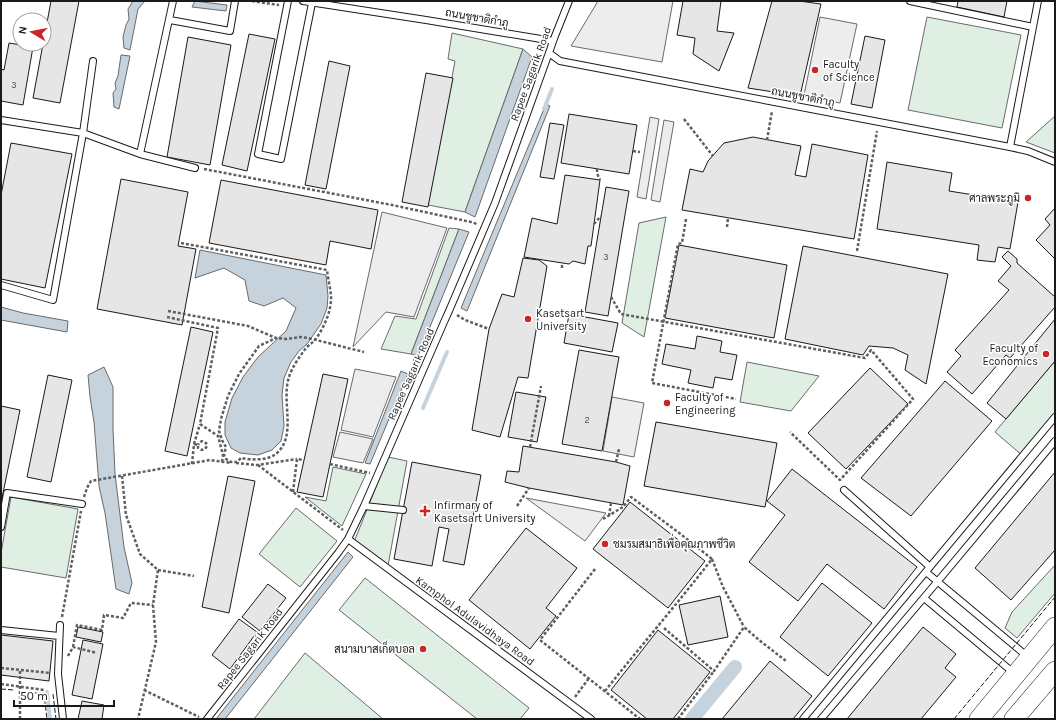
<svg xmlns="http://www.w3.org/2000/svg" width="1056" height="720" viewBox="0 0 1056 720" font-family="Karla,Sarabun,sans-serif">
<rect width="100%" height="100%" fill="#fff"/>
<path fill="#e0efe3" stroke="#6a6a6a" d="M927,17l94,18 -19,93 -94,-18z
M452,33l71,16 -58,163 -37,-7 27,-144 -7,-2z
M1055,116v37l-29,-11z
M666,217l-22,120 -22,-14 17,-100z
M449,228l10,1 -48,125 -30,-5 14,-33 21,3z
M1055,361v56l-32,39 -28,-24z
M747,362l72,14 -28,35 -51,-9z
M388,457l19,4 -19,105 -34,-24z
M333,467l33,7 -24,52 -37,-29 21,4z
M11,497l67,12 -12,69 -65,-11v-14z
M296,508l41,33 -37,46 -41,-33z
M1055,565v28l-38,45 -12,-10 7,-16z
M365,578l164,130 -9,11h-43l-138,-109z
M305,653l78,66h-129z"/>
<path fill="#ededed" stroke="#6a6a6a" d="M598,1h75l-11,61 -91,-16z
M820,17l37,7 -17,79 -36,-8z
M650,117l9,2 -13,80 -9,-2z
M664,120l10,2 -14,80 -9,-2z
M382,212l65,16 -33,89 -28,-5 -33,35z
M355,369l41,8 -23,60 -32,-7z
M612,397l32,6 -10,54 -31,-6z
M340,432l33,7 -10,24 -30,-6z
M526,498l80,15 -21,28z"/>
<path fill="#c6d2dc" stroke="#6a6a6a" d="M133,1h14h-2l-7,8 -8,41 -6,-2 -1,-11 3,-12 3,-6 -1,-10z
M195,1l32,4 -1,6 -34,-4z
M523,49l9,8 -57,160 -10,-5z
M121,55l9,1 -11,53 -5,-2 -1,-14 3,-4 -1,-6 3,-7z
M546,104l4,2 -83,205 -6,-3z
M459,229l10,3 -51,124 -7,-2z
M200,250l126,25 2,21 -1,12 -6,16 -14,20 -8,7 -8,11 -7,16 -2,17 2,31 -3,15 -9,9 -14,5 -18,-2 -9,-5 -6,-13v-13l7,-24 11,-21 15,-20 28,-26 10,-23 -13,-10 -19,8 -15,-5 -4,-21 -21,-12 -29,10z
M1,307l22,6 45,8 -1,11 -66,-12z
M104,367l9,20v42l2,45 9,73 8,36 -3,11 -13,-5 -11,-76 -6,-27 -5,-64 -4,-25 -2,-22z
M401,371l7,3 -38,90 -5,-1z
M348,552l5,5 -128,162h-9z"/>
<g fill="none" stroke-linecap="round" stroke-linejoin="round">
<path stroke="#c6d2dc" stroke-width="4" d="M544,109l8,-20
M423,408l24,-56
M47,692l3,27"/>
<path stroke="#c6d2dc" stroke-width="14" d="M692,719l43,-52"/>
</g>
<path fill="#e6e6e6" stroke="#1a1a1a" d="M51,1h28l-19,102 -27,-5 10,-54h1v-5z
M683,1h38l-4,30 17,2 -15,38 -26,-17 2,-16 -18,-3z
M772,1h27l22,3 -21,92 -52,-8z
M958,1h49l-3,16 -47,-10z
M249,34l26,5 -28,132 -25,-6z
M865,36l20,4 -13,68 -21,-4z
M188,37l43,8 -21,120 -43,-8z
M9,43l24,4 -10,58 -22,-4v-32l3,1z
M329,61l21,5 -24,123 -21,-4z
M426,73l27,5 -25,129 -26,-5z
M569,114l68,11 -8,49 -68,-11z
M550,123l14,2 -10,54 -14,-2z
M753,137l48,9 -6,29 11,2 6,-33 56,11 -14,84 -172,-29 8,-41 13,3 5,-11 16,-18z
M11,143l61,11 -27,134 -44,-9v-84z
M887,162l65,11 -3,18 69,11 -8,47 -12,-2 -3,15 -18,-2 2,-15 -102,-16z
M565,175l35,5 -9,66h-3l-3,18 -12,-3 -4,3 -45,-7 8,-39 25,6z
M121,179l67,13 -10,54 18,3 -14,76 -85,-16z
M221,180l157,30 -7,39 -41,-8 -4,24 -117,-22z
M606,187l23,4 -21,125 -23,-4z
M1055,208v51l-19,-19 14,-15 -5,-6z
M679,245l108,20 -13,73 -109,-20z
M803,246l145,28 -22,110 -21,-14 3,-15 -15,-7 -24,-2 -6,9 -78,-16z
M1008,251l9,8v4l38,34v10l-45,51 -4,-3 -34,39 -25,-22 14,-16 -6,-6 54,-60 -11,-9 13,-15 -9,-9z
M523,258l16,2 8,6 -19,112 -10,-1 -18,60 -28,-7 17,-101 13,-35 12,3z
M569,314l49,9 -6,29 -48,-9z
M1055,319v42l-49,58 -19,-16z
M191,327l22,5 -26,124 -22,-5z
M697,336l25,5 -2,11 17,3 -5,25 -17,-3 -2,11 -25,-5 3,-13 -29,-6 4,-20 29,5z
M579,350l40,7 -17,94 -40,-7z
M870,368l38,36 -62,65 -38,-36z
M323,374l25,5 -25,118 -26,-5z
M48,375l24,5 -21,102 -24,-5z
M945,381l47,40 -81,95 -50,-38z
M516,392l30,5 -9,45 -29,-5z
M1,406l19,4 -19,93z
M656,422l121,21 -12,64 -121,-21z
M523,446l93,16 14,4 -7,39 -94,-17 -24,-6 2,-11 12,1z
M412,462l69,13 -17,90 -21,-4 6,-32 -10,-2 -7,39 -38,-7z
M792,469l125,98 -33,42 -57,-45 -29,37 -49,-39 36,-47 -18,-14z
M1055,472v78l-44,50 -36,-32z
M228,476l27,5 -26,132 -27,-6z
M630,502l75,59 -37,47 -75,-59z
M526,528l51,40 -31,40 10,8 -26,33 -61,-49z
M822,583l50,40 -44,53 -48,-39z
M268,584l18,14 -26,33 -18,-14z
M720,596l8,41 -40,8 -9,-40z
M239,619l18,13 -27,37 -18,-14z
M78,627l25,5 -2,10 -25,-5z
M923,627l33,27 -11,14 11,9 -35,42h-74z
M658,630l52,42 -37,47h-26l-36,-29z
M1,635l52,6 -4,40 -48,-6z
M83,640l20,4 -11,55 -20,-4z
M770,661l42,35 -19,23h-71z
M82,701l22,4 -2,14h-24z"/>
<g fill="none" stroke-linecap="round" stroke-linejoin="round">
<defs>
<path id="service" d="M288,1l-30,153 23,5 31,-156
M303,1l123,19 127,21
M910,1l123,26
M170,20l60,11 5,-30
M549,53l11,8 450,86 18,4 27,11
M1,120l82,13 57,21 55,14
M1010,147l28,-146
M140,154l33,-153
M1,285l52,15 30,-167 10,-72
M844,490l86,77
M364,506l39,4
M1,527l6,-34 75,11
M348,539l243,180
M926,572l102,85
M924,598l91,76
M60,625l-2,49 5,45
M1,630l58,6
M207,719l131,-166 10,-14 16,-33 80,-184 5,-11 46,-108 60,-167 14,-35
M803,719l252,-302
M821,719l117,-138 117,-140"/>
<path id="primary" d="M979,719l76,-92
M1014,719l41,-48"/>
</defs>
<use href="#service" stroke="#1a1a1a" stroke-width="8"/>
<use href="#primary" stroke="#1a1a1a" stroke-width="20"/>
<path stroke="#5f5f5f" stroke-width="2.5" stroke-dasharray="3 2" stroke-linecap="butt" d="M252,1l27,4
M684,119l29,37
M767,140l5,-29
M633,151l7,1
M204,169l188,36 79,17 6,2
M597,169v4l3,7
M686,219l-4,24 -4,1 -26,139 84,16
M594,224l7,-8
M727,227l1,-9
M181,243l146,27c1,8 3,17 4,25 1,15 -7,33 -16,45 -3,3 -6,5 -9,8 -6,8 -14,19 -17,29 -8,24 8,58 -12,76 -9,8 -25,7 -36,5l-4,4h-6l-5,-3 -2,-4 2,-8 -4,-7 -3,-9 2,-12 7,-23 11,-22 20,-28 17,-8
M857,251l20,-120
M562,268v-5
M611,297l10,17 244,44 6,-8 42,49 -73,81 -50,-48
M168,311l80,15 28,12 10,1 15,-2 7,1 56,14
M457,315l8,5 24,9
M167,317l51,11 -18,96 18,12 5,19 -1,7
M194,444l4,1v3l4,2 3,-1 2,-3 -1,-3 -4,-2 -3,2 -1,2
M530,447l11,-61
M616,462l3,-13
M236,463l21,2 40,-6
M192,464l2,-20 6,-20
M330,464l40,9
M258,465l85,65
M122,476l4,39 14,39 18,16 -5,35 3,37 -18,77
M293,492l4,-33 7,1
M84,497l3,-9 4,-7 119,-21 21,3
M517,506l12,-18
M609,516l2,-13
M603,519l20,-12 8,-10 47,35 34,27
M595,569l-55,71 100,79
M158,570l36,6
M62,617l19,-106
M664,628l50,43 30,-44 15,13 27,21
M73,647l4,-22 25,5 2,-15 19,3 8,-15 22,2
M68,656l5,-9 24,6
M1,668l49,5
M1,684l43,6
M144,690l55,27
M605,691c35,-44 72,-87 107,-132l11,28 21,40
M575,697l14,-19
M20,719v-49
M678,719l36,-48"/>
<use href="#service" stroke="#fff" stroke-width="6"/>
<use href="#primary" stroke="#fff" stroke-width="19"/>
<path stroke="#1a1a1a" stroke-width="1" stroke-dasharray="5 2" stroke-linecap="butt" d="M1,689l13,1
M28,692l16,2 3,25
M53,694l3,25
M954,719l101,-122"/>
</g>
<g fill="#c62828" stroke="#fff" stroke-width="1.5">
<circle cx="815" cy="70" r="4"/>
<circle cx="1028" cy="198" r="4"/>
<circle cx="528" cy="319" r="4"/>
<circle cx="1046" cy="354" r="4"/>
<circle cx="667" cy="403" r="4"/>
<path d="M423 505h4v4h4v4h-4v4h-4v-4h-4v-4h4z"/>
<circle cx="605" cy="544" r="4"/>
<circle cx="423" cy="649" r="4"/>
</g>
<g text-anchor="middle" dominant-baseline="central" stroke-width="3" stroke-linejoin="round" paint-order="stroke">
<g font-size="9" fill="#4d4d4d">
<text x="14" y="85">3</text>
<text x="606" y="257">3</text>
<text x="587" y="420">2</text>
</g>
<g font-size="11" fill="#1a1a1a" stroke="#fff">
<text transform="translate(477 18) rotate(10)">ถนนชูชาติกำภู</text>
<text transform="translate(531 74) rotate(-70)">Rapee Sagarik Road</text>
<text transform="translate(803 97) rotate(11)">ถนนชูชาติกำภู</text>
<text transform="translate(411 374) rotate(-66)">Rapee Sagarik Road</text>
<text transform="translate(475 621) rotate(36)">Kamphol Adulavidhaya Road</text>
<text transform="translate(250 649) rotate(-52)">Rapee Sagarik Road</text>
</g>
<g font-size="11" fill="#1a1a1a" stroke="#fff" text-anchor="start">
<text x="823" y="64">Faculty<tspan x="823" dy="13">of Science</tspan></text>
<text x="1020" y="198" text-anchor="end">ศาลพระภูมิ</text>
<text x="536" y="313">Kasetsart<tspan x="536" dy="13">University</tspan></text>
<text x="1038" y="348" text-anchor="end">Faculty of<tspan x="1038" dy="13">Economics</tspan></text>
<text x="675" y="397">Faculty of<tspan x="675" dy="13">Engineering</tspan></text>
<text x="434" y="505">Infirmary of<tspan x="434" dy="13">Kasetsart University</tspan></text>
<text x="613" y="544">ชมรมสมาธิเพื่อคุณภาพชีวิต</text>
<text x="415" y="649" text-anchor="end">สนามบาสเก็ตบอล</text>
</g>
</g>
<rect width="1056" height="720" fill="none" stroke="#1a1a1a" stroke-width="4"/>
<g transform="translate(32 32) rotate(280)"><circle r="19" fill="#ffffff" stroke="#a3a3a3"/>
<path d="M0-3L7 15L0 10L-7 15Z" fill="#c62828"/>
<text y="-6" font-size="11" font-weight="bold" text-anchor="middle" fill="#1a1a1a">N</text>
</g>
<path d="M14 700v6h100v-6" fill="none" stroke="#1a1a1a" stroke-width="2"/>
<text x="20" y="700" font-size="12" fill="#1a1a1a" stroke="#ffffff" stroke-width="3" paint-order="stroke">50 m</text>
</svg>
